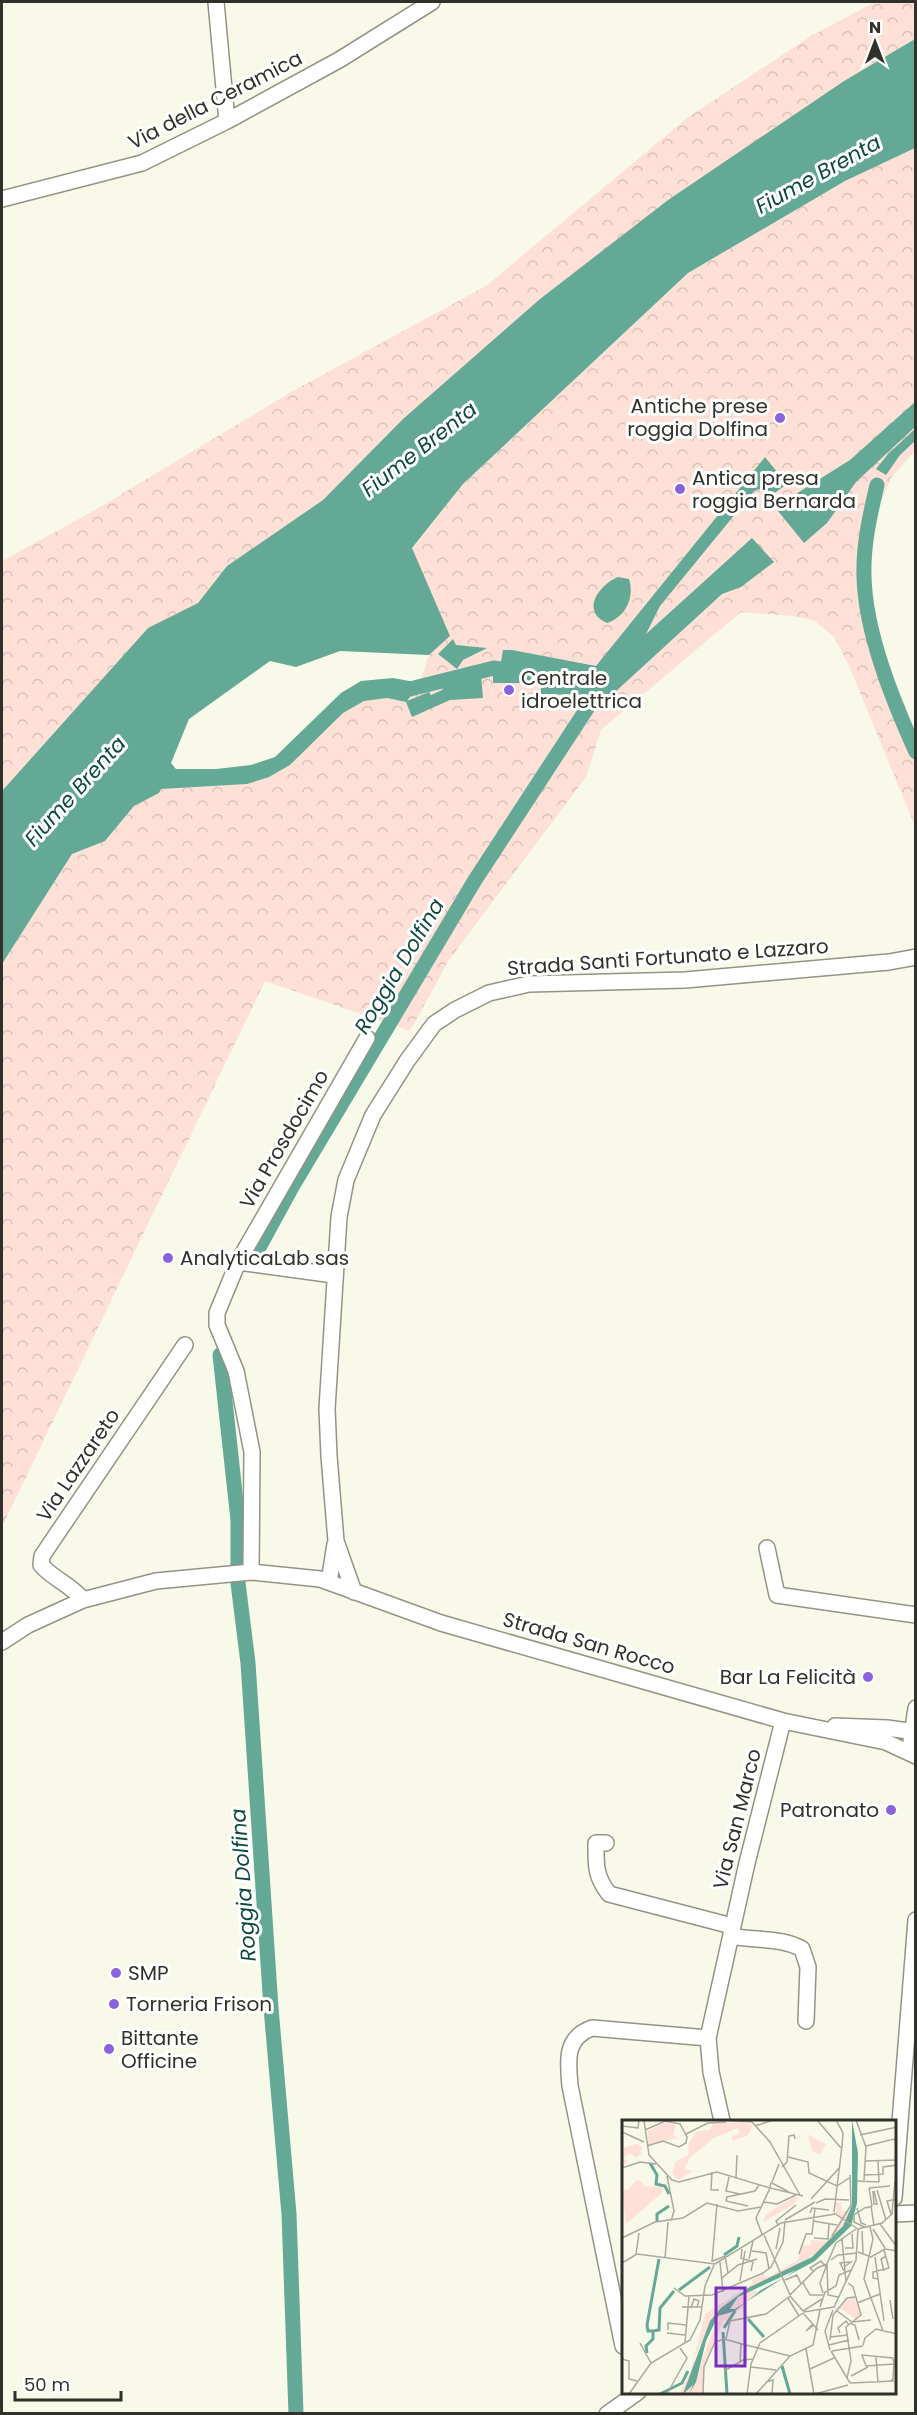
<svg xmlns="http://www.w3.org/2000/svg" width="917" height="2415" viewBox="0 0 917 2415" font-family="Poppins,sans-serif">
<defs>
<pattern id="forest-crowns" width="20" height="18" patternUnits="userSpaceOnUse" patternTransform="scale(1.5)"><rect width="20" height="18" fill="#fee0d7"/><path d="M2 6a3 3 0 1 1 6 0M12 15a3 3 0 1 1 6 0" fill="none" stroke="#dac1b9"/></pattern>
</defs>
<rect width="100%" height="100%" fill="#f9f9e9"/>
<path fill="url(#forest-crowns)" d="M875,2h40v37l-71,42 -176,119 -128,99 -137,120 -80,81 -96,66 -29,37 -50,25 -146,163v-230l93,-51 198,-119 193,-105 201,-168 124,-82z
M915,148v303l-24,27 -16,37 -6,56 10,71 36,88v96l-65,-158 -15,-30 -20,-17 -22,-5 -52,-4 -140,118 -15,47 -137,183 -39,71 -145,-50 -263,546v-563l70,-110 33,-13 29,-35 25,-13 2,-4 86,-5 43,-19 53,-52 21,-12 23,-3 19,4 14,-19 9,-28 21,-19 -38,-87 51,-65 225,-211 157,-92z"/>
<path fill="#63a995" d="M915,39v109l-70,33 -157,92 -225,211 -51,64 38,88 -21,19 -89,-4 -44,16 -26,-6 -81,58 -18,44 5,6h40l35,-4 24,-8 66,-64 20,-12 32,-3 27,5 -13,18 22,-9 2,3 11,-5 13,-16 4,3 22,-2 2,23 -33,2 -38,17 -6,-15 -19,-4 -23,3 -21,12 -53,52 -21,12 -22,7 -86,5 -2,4 -25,13 -29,35 -33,13 -70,110v-173l146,-163 50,-25 29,-37 96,-66 80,-81 137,-120 128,-99 176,-119z
M915,402v25l-59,55 -29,41 -23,20 -26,-32 21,-19 51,-32z
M915,429v12l-15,14 -14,20 -10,-6 12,-15z
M765,457l22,27 -15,11c-6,-4 -11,-8 -18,-4l-94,115 -14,28 106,-96 22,24 -33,25 -19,7 -120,110h-7l-15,-9 -39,-1v-11h-48v-10l7,-6 3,-17h9l84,16z
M618,577l11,2c6,19 -4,38 -22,44 -27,-12 -8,-38 11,-46z
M453,639l3,6 31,3 -24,12 -6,9 -19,-15z"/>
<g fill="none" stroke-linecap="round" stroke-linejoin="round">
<path stroke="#63a995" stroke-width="15" d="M877,485c-7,30 -14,60 -13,91 1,56 29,125 52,176
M398,692l96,-24 24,4
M256,1253l36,-66 183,-307 113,-173
M220,1355l18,165v63l10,80 23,345 18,206 7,200"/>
<defs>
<path id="street" d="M216,2l11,119
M2,199l140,-36 85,-42 112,-61 93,-58
M238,1262l96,13
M767,1548l10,47 139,20
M251,1572l1,-120 -16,-81 -19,-46v-12l21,-51 129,-224
M329,1582l6,-38
M354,1592l-18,-51 -7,-85 -2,-47 12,-192 7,-37 27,-65 34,-54 27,-37 21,-14 34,-17 40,-9 156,-4 204,-18 27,-5
M83,1600c-11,-15 -30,-21 -42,-35l1,-9 143,-211
M2,1642l26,-17 55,-25 73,-19 95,-9 69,7 121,44 342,98 103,21 30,14
M835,1726l52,2 29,4
M911,1741l5,-33
M606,1843h-10c0,22 -1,33 13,51l123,32
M731,1936c23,5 51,1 71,13l6,18 -2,54
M722,2121l-11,-49 -3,-34 39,-175 36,-142
M894,2198l22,-278
M894,2214l22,-1
M623,2346l-53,-260c-2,-24 -6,-48 22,-58l116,10
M607,2414l31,-22"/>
</defs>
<use href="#street" stroke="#949385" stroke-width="18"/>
<use href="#street" stroke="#fff" stroke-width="15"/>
</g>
<g fill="#8a62dc" stroke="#fff" stroke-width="2">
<circle cx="780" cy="418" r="6"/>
<circle cx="680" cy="489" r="6"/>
<circle cx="509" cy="690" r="6"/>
<circle cx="168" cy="1258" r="6"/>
<circle cx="868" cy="1677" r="6"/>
<circle cx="891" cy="1810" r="6"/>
<circle cx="116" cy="1973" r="6"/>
<circle cx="114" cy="2004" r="6"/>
<circle cx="109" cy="2049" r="6"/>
</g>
<g text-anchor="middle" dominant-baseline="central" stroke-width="6" stroke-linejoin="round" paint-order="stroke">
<g font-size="20" fill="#31312b" stroke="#fff">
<text transform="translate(215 100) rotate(-27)">Via della Ceramica</text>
<text transform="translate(668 957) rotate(-4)">Strada Santi Fortunato e Lazzaro</text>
<text transform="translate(284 1139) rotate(-60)">Via Prosdocimo</text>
<text transform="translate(78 1465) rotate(-56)">Via Lazzareto</text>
<text transform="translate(589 1643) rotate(16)">Strada San Rocco</text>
<text transform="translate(737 1819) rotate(-76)">Via San Marco</text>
</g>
<g font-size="20" fill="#31312b" stroke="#fff" text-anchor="start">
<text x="768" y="406" text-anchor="end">Antiche prese<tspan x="768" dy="23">roggia Dolfina</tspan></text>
<text x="692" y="478">Antica presa<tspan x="692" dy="23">roggia Bernarda</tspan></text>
<text x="521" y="678">Centrale<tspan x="521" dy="23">idroelettrica</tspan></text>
<text x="180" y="1258">AnalyticaLab sas</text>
<text x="856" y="1677" text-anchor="end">Bar La Felicità</text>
<text x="879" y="1810" text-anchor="end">Patronato</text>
<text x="128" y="1973">SMP</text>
<text x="126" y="2004">Torneria Frison</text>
<text x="121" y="2038">Bittante<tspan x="121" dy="23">Officine</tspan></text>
</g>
<g font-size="21" font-style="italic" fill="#0d4a3d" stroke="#fff">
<text transform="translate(818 174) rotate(-29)">Fiume Brenta</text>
<text transform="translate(419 449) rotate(-38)">Fiume Brenta</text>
<text transform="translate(75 791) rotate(-48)">Fiume Brenta</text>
<text transform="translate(399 966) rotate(-59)">Roggia Dolfina</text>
<text transform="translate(243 1885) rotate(-94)">Roggia Dolfina</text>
</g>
</g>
<g transform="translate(622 2120)">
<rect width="274" height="274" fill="#f9f9e9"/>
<path d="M43,2l11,3 -3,10 5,3 -30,7v-14zM120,2l11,3 -5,10 -16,6v-5l7,-2 -1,-6 -24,10 -24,20 -6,11 9,2 -15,9 -6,-6 3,-12 14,-8 -1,-10 9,-13 13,-1 3,-7zM185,14l19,10 -6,10 -7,-2zM14,24l6,3 -1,7 -5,4 -6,-5 -7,5 5,3 -6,6v-19zM16,59l7,6 -3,1 20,1 1,5 -37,32 -4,-35 5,1zM172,77h5l-5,7 -31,18 3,-8zM214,82l6,1 -1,9 8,-2 3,-7 -9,23 -22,23 -19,14 -59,28 -27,22 -21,43 -2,15 5,1 20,-56 11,-6 9,-13 15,-8 4,3 -13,13 4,13 -8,-10 -11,13 -5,-1 -20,46 -1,28h-24l12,-24 14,-56 48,-31 -1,-3 11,-6 5,3 30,-17 3,-15 9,1 1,-6 15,1 15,-21 -5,-6zM232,177l7,18 -6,4 -13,-10 -4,2 8,-12z" fill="#fee0d7"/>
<path d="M230,0l6,33 -1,50 -6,23 -36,35 -54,29 -26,21 -17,5 -12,25 -10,41 -7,12 4,-9 -10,9 27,-73 11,-13 27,-20 64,-31 31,-31 9,-21zM174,150l-61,39h-5l8,-12z" fill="#63a995" fill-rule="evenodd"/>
<path fill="none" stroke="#63a995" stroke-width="3" d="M28,43l7,12 -1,9 9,2 4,8M35,101v-7l12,-8M102,135l13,-9 2,-9M57,170l31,-23M126,199l16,18M102,208l11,-17M31,211l6,-1 1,-22 14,-17M101,212l4,62M25,233l-1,-7 7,-7v-8h-5l-1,-6 12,-66M160,246l8,28M38,274l22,-11 6,-12"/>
<path fill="none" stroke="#a9a99d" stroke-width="1.5" d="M22,0l5,35 23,25 7,2 38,-10 53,16 -14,30 6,16M101,0l29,2 18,20 30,53M195,0l24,28M214,0l7,13 -1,14M234,0l10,27 -2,33M0,6l16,2 1,-8M133,6l18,-6M23,10l20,-9 15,3 7,13 -1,6 -7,4 -16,-6 -16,5M0,12l22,10M64,14l22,-11 18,-1M238,15l37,-8M244,26l28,-7 3,4M166,37l20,5 1,11 28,13 12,-8M244,41l31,-1M256,41l1,21M160,47l5,-5 2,-26 5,-1 1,4M0,48l18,-6 16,2M90,52l-1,18h8M243,55l18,-1v-7l14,-2M45,56l7,35 -3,10M107,57l-3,14 14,3M114,58l1,-23M235,61l22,1M149,62l-1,6 33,8M150,62l7,-18M150,63l17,9M247,68l21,-2M255,70l9,30M251,71l1,13h3l-3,-13M189,79l29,-32M104,81l1,-4 28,-6 4,-6M104,81l22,5M142,82l13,2 19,-9M194,83l9,-4 24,1M249,86l3,20M235,88l4,15 5,2M244,88l6,-2 -3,-18M212,92l8,-66M188,93l2,-5 17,2M212,93l24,16M269,94l-4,-13 10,-2M163,100l30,-18M191,101l24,4M258,104l17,23M156,105l-2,-4 20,-16M242,107l-10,-5v-7l12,-8M248,107l3,12 -9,40 19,52M236,109l24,-6 10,-9 3,-33M251,109l12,19M240,111l1,22M142,115l26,60M210,116l19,-31 -1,-30M0,118l33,-16 28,-4 24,-15 31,8 23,-4M192,118l14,1 1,-16M220,119l4,43M223,128h8l-1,-14M120,129l-1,9 12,4 -2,9M154,129l4,-21M262,130l5,18M130,131l14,2 3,16M236,132l13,5 14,-8 12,2M14,134l3,-21M177,134l7,-20h6l3,-26M253,137l9,64M43,138l3,-36M127,139l4,-18M209,140l7,-5 19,-2M91,141l12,-5 3,17M90,142l5,-58M98,142l3,30M0,143l15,-9 78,10 66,-41 54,-9M191,151l-3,-3 11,-7 5,6 -6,16 3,10M222,151l-4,-8 11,-1 -7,5M262,151l-3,-12 5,-3M100,158l16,-13 19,-6M256,159l-5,-1v-6l16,-4M163,160l12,-5 4,9M118,161l5,-30M181,163l7,12h13M52,168l11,8 27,-1 51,-22 8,-6 12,-25 2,-21M168,175l27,-27 10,-4M168,176l13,15M216,177l-10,-2 -1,-31 9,-21 20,-14M166,178l11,18M268,180l3,19M235,183l23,-9M60,187h20M198,187l5,-15 11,-6 3,-11 12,-5M69,188l3,-9 5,2 -2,6M181,191l19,-12M215,191l15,11 19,-2M182,192l30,-5 22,-47 2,-31M181,193l15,17M191,204l-7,7 8,-6M229,204l4,1 4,15M46,210v-7l18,2M45,213l18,2M218,213l-2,-5 8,-7 3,4M208,217l18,-2M104,219l4,-18 36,-7 24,-18M208,220l3,-25 14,-17 8,-1M18,223l11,20M63,223l4,-47M124,225l44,11M207,225l20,-5M241,225l2,-7 11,-9 21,5M184,229l8,45M208,230l-5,-19 8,-21M209,231l19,32M210,231l31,-5M254,237l2,25M0,239l7,2v18l8,2M118,243l1,-20M122,244l2,-19M129,247l25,3M188,249l24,-11M102,251l19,-11 10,-1M229,256l17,-9M225,258l4,-17 -5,-34 15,-12 -8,-28 -5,-4M268,261l3,-2 1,-15 -1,-6 -31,-3 4,11 28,-2M144,262l7,-2 -1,14M228,263l44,-2M7,274l22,-31 39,-23 10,-20 5,-34 9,-21M45,274l20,-36 -7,-10M81,274l1,-27 11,-25 9,-3 22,6M125,274l4,-30 9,-21 43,-30M134,274l34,-38 23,-11 7,-35M193,274l33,-9"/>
<path fill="#7b2cbf" fill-opacity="0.15" stroke="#7b2cbf" stroke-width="3" d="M94,168h29v78h-29z"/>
<rect width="274" height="274" fill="none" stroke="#31312b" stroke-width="3"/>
</g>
<rect width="917" height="2415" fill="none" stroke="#31312b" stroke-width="6"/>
<g transform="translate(875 42)" stroke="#ffffff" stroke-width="4.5" paint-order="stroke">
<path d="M0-4.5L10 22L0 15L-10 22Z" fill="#31312b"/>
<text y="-9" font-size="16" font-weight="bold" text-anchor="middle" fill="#31312b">N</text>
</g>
<path d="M15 2391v9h106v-9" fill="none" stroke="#31312b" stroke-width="3"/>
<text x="24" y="2391" font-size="18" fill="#31312b" stroke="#ffffff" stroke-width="4.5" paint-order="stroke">50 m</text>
</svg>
